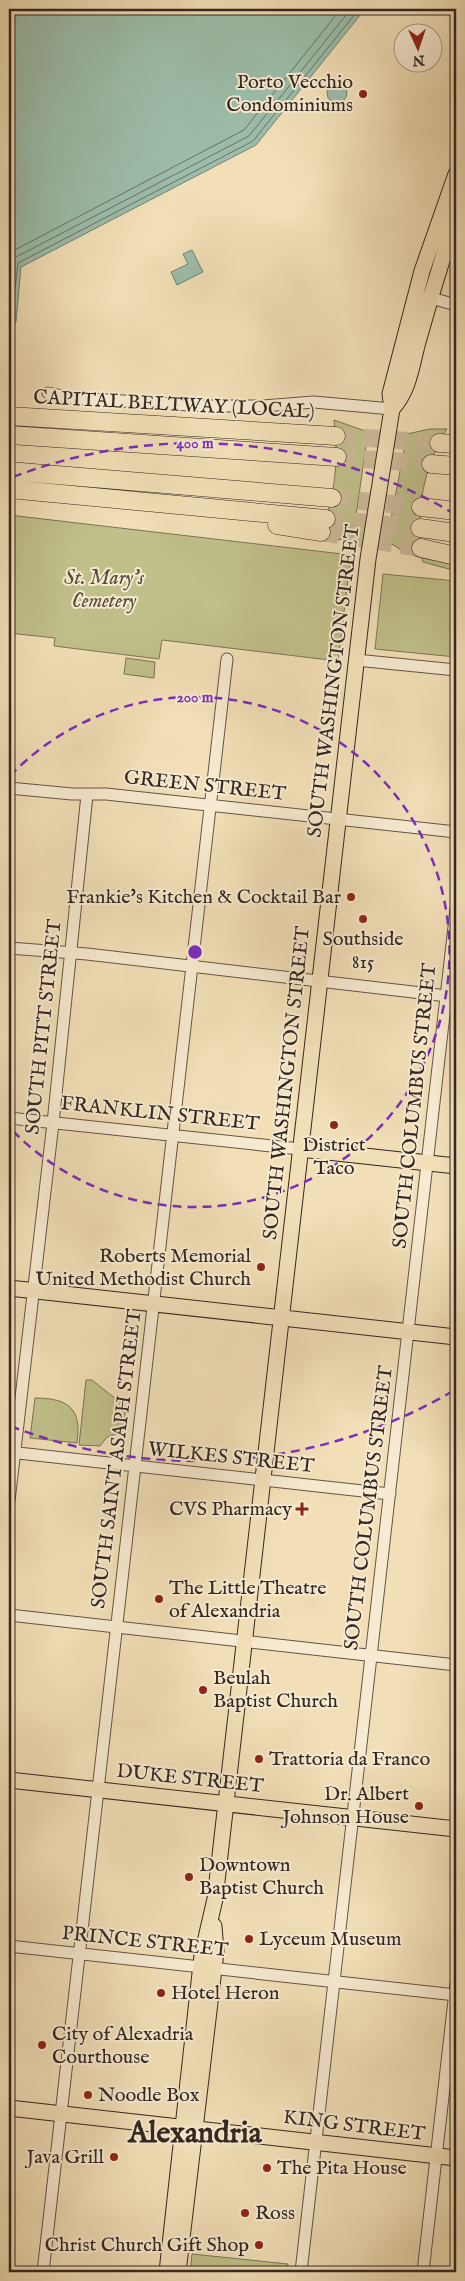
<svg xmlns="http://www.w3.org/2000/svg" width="465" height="2281" viewBox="0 0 465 2281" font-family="'IM FELL English',serif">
<rect width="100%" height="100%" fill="#f2dfb7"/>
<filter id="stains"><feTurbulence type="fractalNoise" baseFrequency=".004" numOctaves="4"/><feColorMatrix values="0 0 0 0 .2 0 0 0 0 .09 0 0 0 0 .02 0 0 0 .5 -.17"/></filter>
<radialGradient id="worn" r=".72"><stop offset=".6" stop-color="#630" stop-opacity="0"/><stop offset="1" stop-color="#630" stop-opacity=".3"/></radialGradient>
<path fill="#c0c08a" stroke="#7a7456" d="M334,420l34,12 -15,105 -20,4 -16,-1c18,-39 22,-77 17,-120z
M430,429h17c-24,37 -32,86 -25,129l34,7v6l-33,-9 -1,-4 -16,-5 -19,-12 20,-107z
M9,515l342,40 -13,106 -176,-21 -3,19 -105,-13 1,-8 -46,-5z
M383,574l73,7v76l-81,-8z
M126,658l29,4 -1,16 -30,-4z
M86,1380h6l34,27 -3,25 -16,5 -7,9 -21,-1z
M35,1398c34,0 47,11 42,45l-47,-5z
M192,2254l96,10 -1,8h-97z"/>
<path fill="#9cbdaa" stroke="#728174" d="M9,9h356l-109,136 -235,122 -5,55h-7z
M327 93a10 10 0 1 1 20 0a10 10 0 1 1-20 0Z
M192,250l11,22 -26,13 -6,-13 17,-8 -5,-10z"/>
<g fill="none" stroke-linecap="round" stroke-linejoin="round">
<path stroke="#687266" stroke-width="1" d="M9,253l235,-123 97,-121
M9,280l2,-16 5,-7 233,-121 102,-127
M9,317l3,-2 6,-52 235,-122 106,-132"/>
<path stroke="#ccba99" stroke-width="18" stroke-dasharray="18 9" stroke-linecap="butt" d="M336,436l103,7
M337,457l94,7
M332,498l89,9
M326,519l94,9
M321,532l100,16"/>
<defs>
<path id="minor" d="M431,298l25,7
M48,393l25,5 133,8h57l51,-4 78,7
M356,660l100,10
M9,788l63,6h34l350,38
M9,948l78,6 369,43
M9,1118l291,31
M9,1452l381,42
M9,1501l44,-378 34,-328
M9,1615l447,50
M9,1946l447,49
M43,2272l184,-1613
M301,2272l155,-1363
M423,2272l33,-289"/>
<path id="major" d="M392,409c19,-20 20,-49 28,-74 11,-40 23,-79 36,-118
M300,1149l156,17
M9,1288l447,49
M9,1780l447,49
M9,2108l447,50
M167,2272l35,-317 13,-56 153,-1340 24,-150 -2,-15 32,-123 34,-97
M178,2272l38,-320 -2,-26"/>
<path id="highway" d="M9,416l327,20
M9,435l328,22
M439,443l17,1
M431,464l25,2
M9,471l323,27
M9,489l317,30
M421,507l35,4
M277,525l44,7
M420,528l36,5
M421,548l35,8"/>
</defs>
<use href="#minor" stroke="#635547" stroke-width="13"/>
<use href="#major" stroke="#332722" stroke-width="17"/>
<use href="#highway" stroke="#332722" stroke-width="19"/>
<use href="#minor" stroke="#f7ead0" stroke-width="11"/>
<use href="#major" stroke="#f2dfb7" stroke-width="15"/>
<use href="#highway" stroke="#f2dfb7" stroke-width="18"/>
</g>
<g fill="none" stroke="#7b2cbf" stroke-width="2.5" stroke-dasharray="9 6">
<path d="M10 776A255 255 0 1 1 10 1128"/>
<path d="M453 1391A509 509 0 0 1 13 1427M13 477A509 509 0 0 1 453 513"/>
</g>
<g fill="#8f2418" stroke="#f7ead0" stroke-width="2">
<circle cx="363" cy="94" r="5"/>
<circle cx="351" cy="897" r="5"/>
<circle cx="363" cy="919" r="5"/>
<circle cx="334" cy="1125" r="5"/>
<circle cx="261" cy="1267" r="5"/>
<path d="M299.5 1501.5h5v5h5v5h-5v5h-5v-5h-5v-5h5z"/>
<circle cx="159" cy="1599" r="5"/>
<circle cx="203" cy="1690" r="5"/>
<circle cx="259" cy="1759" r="5"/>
<circle cx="419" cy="1806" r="5"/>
<circle cx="189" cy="1877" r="5"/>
<circle cx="249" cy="1939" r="5"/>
<circle cx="161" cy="1993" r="5"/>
<circle cx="42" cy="2045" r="5"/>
<circle cx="88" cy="2095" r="5"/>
<circle cx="114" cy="2157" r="5"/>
<circle cx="267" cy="2168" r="5"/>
<circle cx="245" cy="2213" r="5"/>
<circle cx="259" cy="2245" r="5"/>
</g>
<g text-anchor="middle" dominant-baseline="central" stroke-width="4" stroke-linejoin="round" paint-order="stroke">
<g font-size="20" fill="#332722" stroke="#f7ead0" text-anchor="start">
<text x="353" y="82" text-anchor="end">Porto Vecchio<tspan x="353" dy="23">Condominiums</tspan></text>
<text x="341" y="897" text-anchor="end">Frankie's Kitchen &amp; Cocktail Bar</text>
<text x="363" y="939" text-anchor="middle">Southside<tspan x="363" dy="23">815</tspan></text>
<text x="334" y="1145" text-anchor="middle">District<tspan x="334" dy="23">Taco</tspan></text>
<text x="251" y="1256" text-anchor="end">Roberts Memorial<tspan x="251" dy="23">United Methodist Church</tspan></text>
<text x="292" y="1509" text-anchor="end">CVS Pharmacy</text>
<text x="169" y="1588">The Little Theatre<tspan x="169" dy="23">of Alexandria</tspan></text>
<text x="213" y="1678">Beulah<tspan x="213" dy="23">Baptist Church</tspan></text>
<text x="269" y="1759">Trattoria da Franco</text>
<text x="409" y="1794" text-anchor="end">Dr. Albert<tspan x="409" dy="23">Johnson House</tspan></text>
<text x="199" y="1865">Downtown<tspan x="199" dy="23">Baptist Church</tspan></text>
<text x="259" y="1939">Lyceum Museum</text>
<text x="171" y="1993">Hotel Heron</text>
<text x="52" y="2034">City of Alexadria<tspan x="52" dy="23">Courthouse</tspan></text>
<text x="98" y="2095">Noodle Box</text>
<text x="104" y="2157" text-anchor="end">Java Grill</text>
<text x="277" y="2168">The Pita House</text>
<text x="255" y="2213">Ross</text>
<text x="249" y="2245" text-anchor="end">Christ Church Gift Shop</text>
</g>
<g font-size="20" fill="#332722" stroke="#f7ead0">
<text transform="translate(174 405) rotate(3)">CAPITAL BELTWAY (LOCAL)</text>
<text transform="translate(334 681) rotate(-83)">SOUTH WASHINGTON STREET</text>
<text transform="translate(205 786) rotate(6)">GREEN STREET</text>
<text transform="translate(44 1027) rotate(-84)">SOUTH PITT STREET</text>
<text transform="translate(287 1083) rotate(-84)">SOUTH WASHINGTON STREET</text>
<text transform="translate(415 1106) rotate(-84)">SOUTH COLUMBUS STREET</text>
<text transform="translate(160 1114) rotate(6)">FRANKLIN STREET</text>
<text transform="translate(231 1458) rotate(6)">WILKES STREET</text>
<text transform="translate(117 1459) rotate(-83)">SOUTH SAINT ASAPH STREET</text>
<text transform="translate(369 1508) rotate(-83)">SOUTH COLUMBUS STREET</text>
<text transform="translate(190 1779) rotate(6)">DUKE STREET</text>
<text transform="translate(145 1942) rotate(6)">PRINCE STREET</text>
<text transform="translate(354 2126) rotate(7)">KING STREET</text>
</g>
<g font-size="20" font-style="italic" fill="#564d3c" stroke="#f7ead0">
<text x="104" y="578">St. Mary's<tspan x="104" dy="23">Cemetery</tspan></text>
</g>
<g font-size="30" font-weight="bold" fill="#332722" stroke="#f7ead0">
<text x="195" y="2134">Alexandria</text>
</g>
</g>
<circle cx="195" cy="952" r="8" fill="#7b2cbf" stroke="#f7ead0" stroke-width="2.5"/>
<g font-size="15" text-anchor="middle" font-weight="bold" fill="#7b2cbf" stroke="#f7ead0" stroke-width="4" stroke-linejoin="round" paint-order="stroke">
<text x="195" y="448">400 m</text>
<text x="195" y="702">200 m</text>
</g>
<rect width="465" height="2281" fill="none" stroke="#f2dfb7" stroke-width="30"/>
<rect x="10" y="10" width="445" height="2261" fill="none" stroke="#332722" stroke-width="2.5"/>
<rect x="15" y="15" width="435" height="2251" fill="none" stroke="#332722"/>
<g transform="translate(418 48) rotate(177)"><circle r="24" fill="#f7ead0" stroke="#a99c8a"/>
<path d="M0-4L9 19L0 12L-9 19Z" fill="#8f2418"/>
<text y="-8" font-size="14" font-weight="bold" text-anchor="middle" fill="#332722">N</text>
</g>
<rect width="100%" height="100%" filter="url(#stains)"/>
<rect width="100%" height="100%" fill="url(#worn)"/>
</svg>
